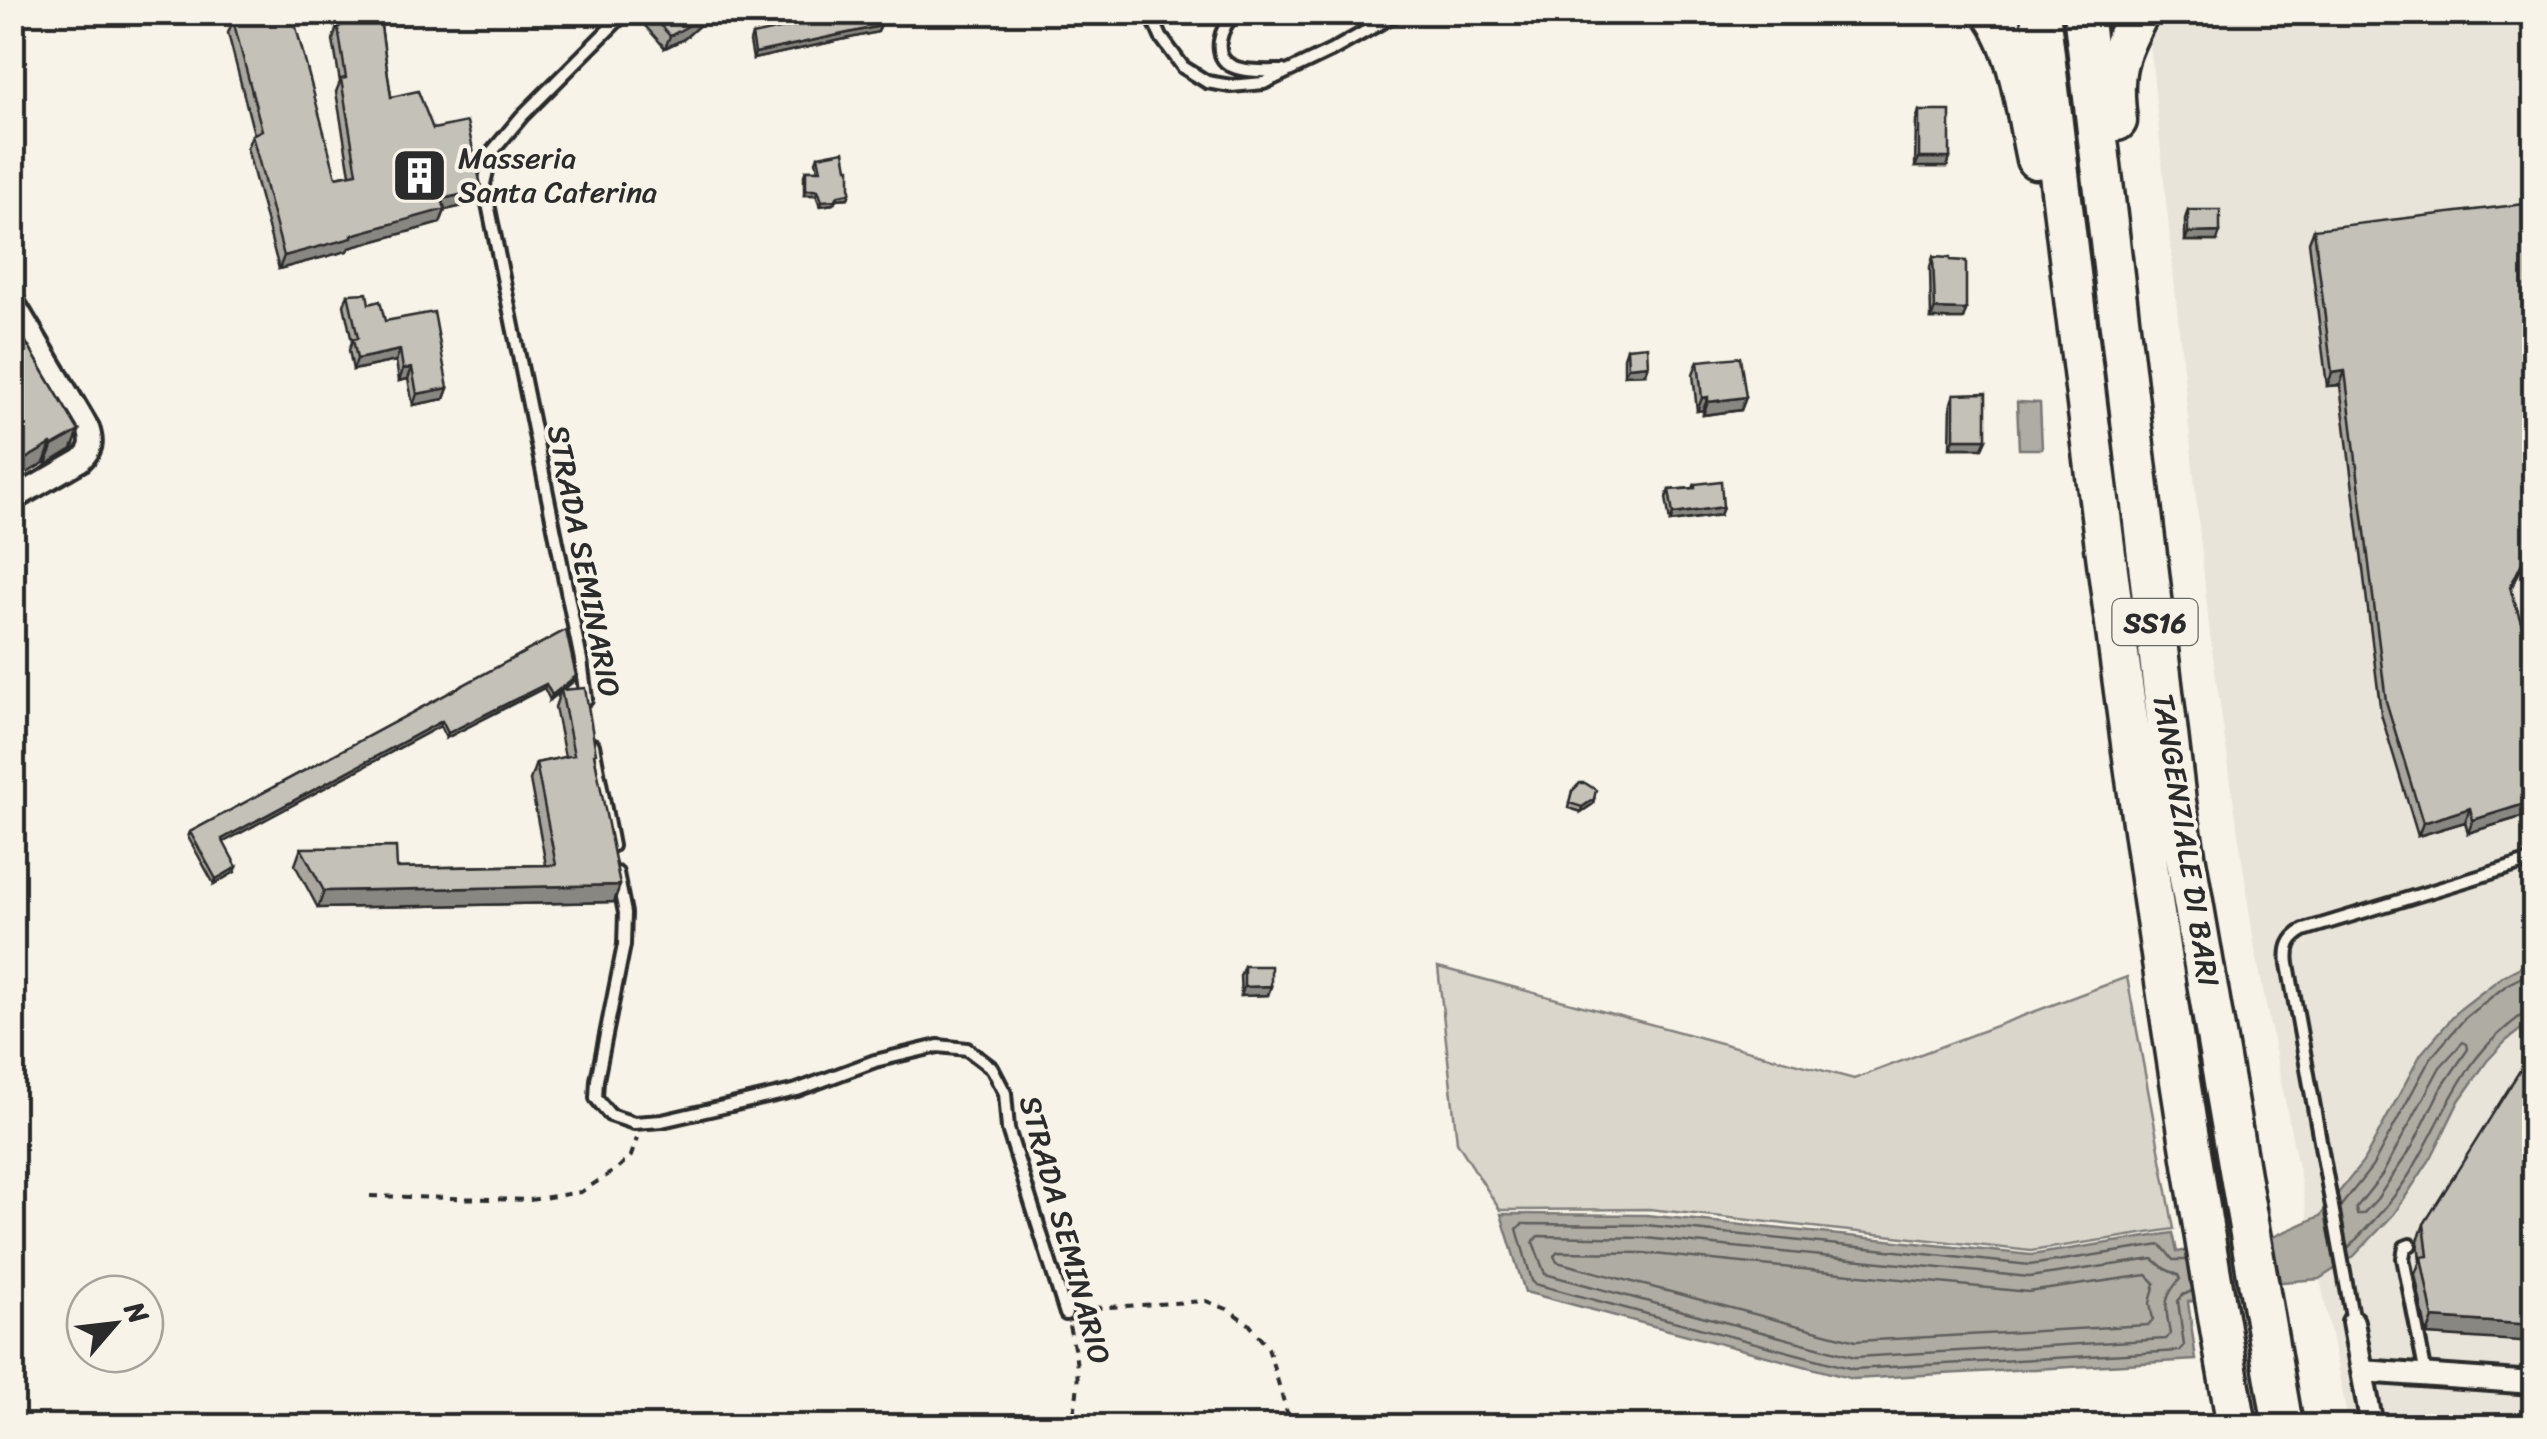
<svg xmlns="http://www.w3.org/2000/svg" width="2547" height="1439" viewBox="0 0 2547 1439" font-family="Sriracha,sans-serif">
<rect width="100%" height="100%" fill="#f7f3e8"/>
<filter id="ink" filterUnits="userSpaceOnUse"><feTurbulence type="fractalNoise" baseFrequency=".01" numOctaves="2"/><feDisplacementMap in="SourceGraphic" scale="20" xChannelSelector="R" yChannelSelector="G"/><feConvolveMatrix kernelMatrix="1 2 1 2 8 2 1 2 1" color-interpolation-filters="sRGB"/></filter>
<g filter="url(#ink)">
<path fill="#e8e4da" d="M2147,13h387v1413h-185l-95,-482 -44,-309z"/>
<path fill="#dad6cc" stroke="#82807c" stroke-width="2.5" d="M1438,967l416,112 273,-102 47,252 -143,22 -382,-42 -149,1 -43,-68z"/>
<path fill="#afaca4" stroke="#7a7874" stroke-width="2.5" d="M2017,402l23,1 2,46h-23z
M2534,960v59l-28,22 -19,20 -28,40 -28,57 -37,56 -41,43 -34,22 -37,3 -94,20 8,58 -343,19 -328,-87 -24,-78 145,1 385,40 142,-22 4,19 98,-16 45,-20 43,-54 58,-108 38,-44 44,-34z"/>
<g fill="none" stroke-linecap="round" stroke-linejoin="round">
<path stroke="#605f5b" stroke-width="2.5" d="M2463,1042l4,2 1,5 -28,41 -28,57 -35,52 -14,15h-6l-1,-6 26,-33 58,-108z
M2340,1207l32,-40 58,-108 36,-42 42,-33 26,-13
M1538,1236l107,2 384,39 124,-18 12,10 13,6 2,4c-19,21 -14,28 -10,55l-4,5 -311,18 -310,-83 -12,-32z
M2347,1249c22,-23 43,-45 60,-71 33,-51 51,-113 101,-152 9,-7 15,-14 26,-15
M1558,1252l86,1 384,39 119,-17 8,8 -5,20 3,17 -5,5 -292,16 -299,-79 -3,-6z
M2187,1260h-14l-12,-15 -131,20 -384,-40 -124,-1 -5,5 15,52 3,3 318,85 327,-18 4,-5 -6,-45 5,-6 9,-4"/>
<defs>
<path id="lane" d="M1150,12l11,25 22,30 24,15 24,4 33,-3 67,-32 69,-39
M1236,12c-8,8 -14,17 -16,29 -5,35 40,30 63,30
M2514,12l20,12
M586,699l-5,-39 -97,-476 7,-31 31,-37 104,-104
M593,745l19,101
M617,873l8,40 -1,32 -27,135 -1,18 14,17 24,8 28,-2 135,-31 78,-29 63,-15 29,3 25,19 13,25 3,36 58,185
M2410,1245l-5,2 -2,11 23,117
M2353,1322l-65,-358c-2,-16 1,-26 16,-34l230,-70
M2432,1421l1,5"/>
<path id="street" d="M12,300l76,128c5,15 4,21 -7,32l-69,40
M2353,1322l19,104
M2362,1371l172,12"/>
<path id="highway" d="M1991,12c29,37 35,102 45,147
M2040,12c55,473 114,946 197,1414
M2083,12l93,790 107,624
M2117,121c-6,-49 -1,-65 23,-109"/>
</defs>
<use href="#lane" stroke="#2b2b2b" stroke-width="18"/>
<use href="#street" stroke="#2b2b2b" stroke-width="28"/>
<use href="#highway" stroke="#2b2b2b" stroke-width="45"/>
<path stroke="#2b2b2b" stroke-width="4" stroke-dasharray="8 8" stroke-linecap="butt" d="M370,1196l160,4 51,-8 36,-23 14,-13 6,-18
M1078,1312l16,-4 112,-7 21,8 22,15 19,24 23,78
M1069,1326c10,40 12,60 2,100"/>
<use href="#lane" stroke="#f7f3e8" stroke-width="10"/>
<use href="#street" stroke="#f7f3e8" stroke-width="20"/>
<use href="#highway" stroke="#f7f3e8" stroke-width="38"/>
</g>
<path fill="#a9a69f" stroke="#2b2b2b" stroke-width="2.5" d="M334,12h45l12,85 42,32 44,74 -32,7 -5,13 -91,25 -2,3 -68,18 -32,-121 5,-13 2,-1 -26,-101 5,-13 103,157 14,-3 -14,-82 4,-10 -7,-42 4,-14z
M642,12h72l-30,27 -19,9 -26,-29z
M880,26l-2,6 -125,27 -3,-17 2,-7z
M1919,111l31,47 -3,9h-32l1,-47z
M818,156l32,37 -2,5 -11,1 -4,5 -13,2 -4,-11h-12v-20l2,-5h12l-2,-9z
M2188,210l29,31h-32v-22z
M2314,229l220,313 -23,47 21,69 2,-1v156l-66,20 -3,-11 -47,14 -37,-122 -41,-329 -13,1 -18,-144z
M1933,257l33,53 -3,9h-32l-1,-52z
M348,294l21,10 79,84 -4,11 -31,6 -5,-26 -9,2 -3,-20 -43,9 -4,-20 3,-8 -8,-37z
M12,319l67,112 -7,18 -26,16z
M1627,348l18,26 -21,1v-18z
M1698,361l48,36 -5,13 -38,5v-5l-6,1 -4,-37z
M1954,394l32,45 -4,9h-32l1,-45z
M1695,484l28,23 -3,8 -50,7 -4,-24 3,-8 24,-2z
M566,630l8,51 -11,9 32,67 19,145 -296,6 -23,-43 6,-17 96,20 149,-3 -16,-85 6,-17 29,-6 -10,-50 5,-15 -10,8 -6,-12 -98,50 -6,-12 -217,116 12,30 -21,12 -26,-47 2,-5z
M1572,791l22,8 -1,5 -12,8 -13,-4z
M1244,966l27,20 -3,9 -27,1 -1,-20z
M2534,1060l-107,275 -12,-61 5,-13 -2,-20 6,-17z"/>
<path fill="#898782" stroke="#2b2b2b" stroke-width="2.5" d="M704,12h10l-30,27 -19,9 5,-12z
M880,26l-2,6 -125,27 2,-6z
M1919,158h31l-3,9h-32z
M482,190l-5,13 -32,7 -5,13 -91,25 -2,3 -68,18 5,-13 68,-21 90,-36z
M806,190h12l-2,5h-12z
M850,193l-2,5 -11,1 -4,5 -13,2 2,-5 17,-6z
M2220,232l-3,9h-32l3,-8z
M1935,309l31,1 -3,9h-32z
M400,350l-4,11 -43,9 4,-11z
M1648,365l-3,9 -21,1 4,-8z
M412,368l-4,11 -9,2 4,-12z
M2345,371l-5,14 -13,1 5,-13z
M448,388l-4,11 -31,6 4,-11z
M1708,397l-5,13 -6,1 5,-13z
M1746,397l-5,13 -38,5 5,-13z
M79,431l-7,18 -26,16 6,-19z
M1954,439h32l-4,9h-32z
M51,444l-7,19 -32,19v-15z
M1723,507l-3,8 -50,7 3,-8z
M2534,538v4l-29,58 5,-13z
M576,676l-2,5 -24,19 2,-5z
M546,684l-2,4 -98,50 2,-5z
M442,721l-2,5 -220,118 2,-5z
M1594,799l-1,5 -12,8 1,-5z
M2534,801v12l-66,20 5,-13z
M2470,808l-5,14 -47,14 5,-13z
M237,867l-2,5 -21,12 2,-5z
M620,885l-6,17 -296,6 6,-17z
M1271,986l-3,9 -27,1 3,-9z
M2433,1318l101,7v17l-107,-7z"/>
<path fill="#c4c1b9" stroke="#2b2b2b" stroke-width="2.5" d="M262,12h30l44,165 21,-4 -16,-94 5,-1 -8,-51 3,-1 -1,-8h3l-1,-6h37l12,85 27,-6 15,38 34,-7 15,68 -40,9 3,10 -93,26v3l-68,18 -32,-121 10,-5 -29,-110z
M649,12h55l-16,14 -18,10z
M858,12h20l2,14 -125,27 -3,-18z
M1919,111h31v47h-31z
M844,151l3,17h3v25l-11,2 -4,5 -13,1 -4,-11h-12v-20h15l-3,-14z
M2525,204l9,78v256l-24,49 22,71 2,-1v144l-61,19 -3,-12 -47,15 -37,-122 -41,-330 -13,2 -18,-144z
M2188,210h32v22l-32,1z
M1933,257l17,1v2l16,1v49l-31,-1z
M367,293l2,11 11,-3 5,20 49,-9 14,76 -31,6 -5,-26 -9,1 -3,-19 -43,9 -4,-20 5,-1 -10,-44z
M12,319l67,112 -27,15 -1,-2 -39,23z
M1647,346l1,19 -20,2 -1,-19z
M1740,357l6,40 -38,5v-5l-6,1 -4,-37z
M1986,393v46h-32v-45z
M1721,481l2,26 -50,7 -4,-24 26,-2v-4z
M566,630l10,46 -24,19 -6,-11 -98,49 -6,-12 -220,118 15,28 -21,12 -26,-47z
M585,688l11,65 -2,1 26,131 -296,6 -23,-43 95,-1 1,21 159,-3 -20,-102 38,-8 -13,-65z
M1580,783h5l11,7 -2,9 -12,8 -13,-4 3,-12z
M1244,966h27v20l-27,1z
M2527,1059l7,1v265l-101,-7 -12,-61 7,-1 -4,-32z"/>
</g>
<defs>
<symbol id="building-square" viewBox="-11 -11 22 22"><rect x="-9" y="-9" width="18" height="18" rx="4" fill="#2b2b2b" stroke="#f7f3e8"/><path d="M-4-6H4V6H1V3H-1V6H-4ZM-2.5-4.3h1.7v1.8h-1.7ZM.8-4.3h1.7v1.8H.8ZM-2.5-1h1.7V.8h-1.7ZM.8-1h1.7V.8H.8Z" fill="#fff"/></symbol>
</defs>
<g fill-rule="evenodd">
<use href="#building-square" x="388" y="144" width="63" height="63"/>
</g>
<g text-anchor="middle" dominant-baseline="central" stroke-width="8" stroke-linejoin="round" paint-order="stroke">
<rect fill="#f7f3e8" stroke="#686764" stroke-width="2.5" x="2112.5" y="599" width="85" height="46" rx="8"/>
<g font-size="28" font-weight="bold" fill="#2b2b2b">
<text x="2155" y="622">SS16</text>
</g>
<g font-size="30" fill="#2b2b2b" stroke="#f7f3e8" text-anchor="start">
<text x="458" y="158">Masseria<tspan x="458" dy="34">Santa Caterina</tspan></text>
</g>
<g font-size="30" fill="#2b2b2b" stroke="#f7f3e8">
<text transform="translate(584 561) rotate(79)">STRADA SEMINARIO</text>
<text transform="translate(2186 840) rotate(81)">TANGENZIALE DI BARI</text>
<text transform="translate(1065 1230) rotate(75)">STRADA SEMINARIO</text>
</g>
</g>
<rect width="2547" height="1439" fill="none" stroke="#f7f3e8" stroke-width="50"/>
<rect x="25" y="25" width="2497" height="1389" fill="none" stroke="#2b2b2b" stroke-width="4" filter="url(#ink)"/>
<g transform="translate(115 1324) rotate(62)"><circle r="48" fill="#f7f3e8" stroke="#a5a39c" stroke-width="2.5"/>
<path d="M0-8L18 38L0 25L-18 38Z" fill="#2b2b2b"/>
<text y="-15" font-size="28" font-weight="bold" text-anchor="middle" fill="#2b2b2b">N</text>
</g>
</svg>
